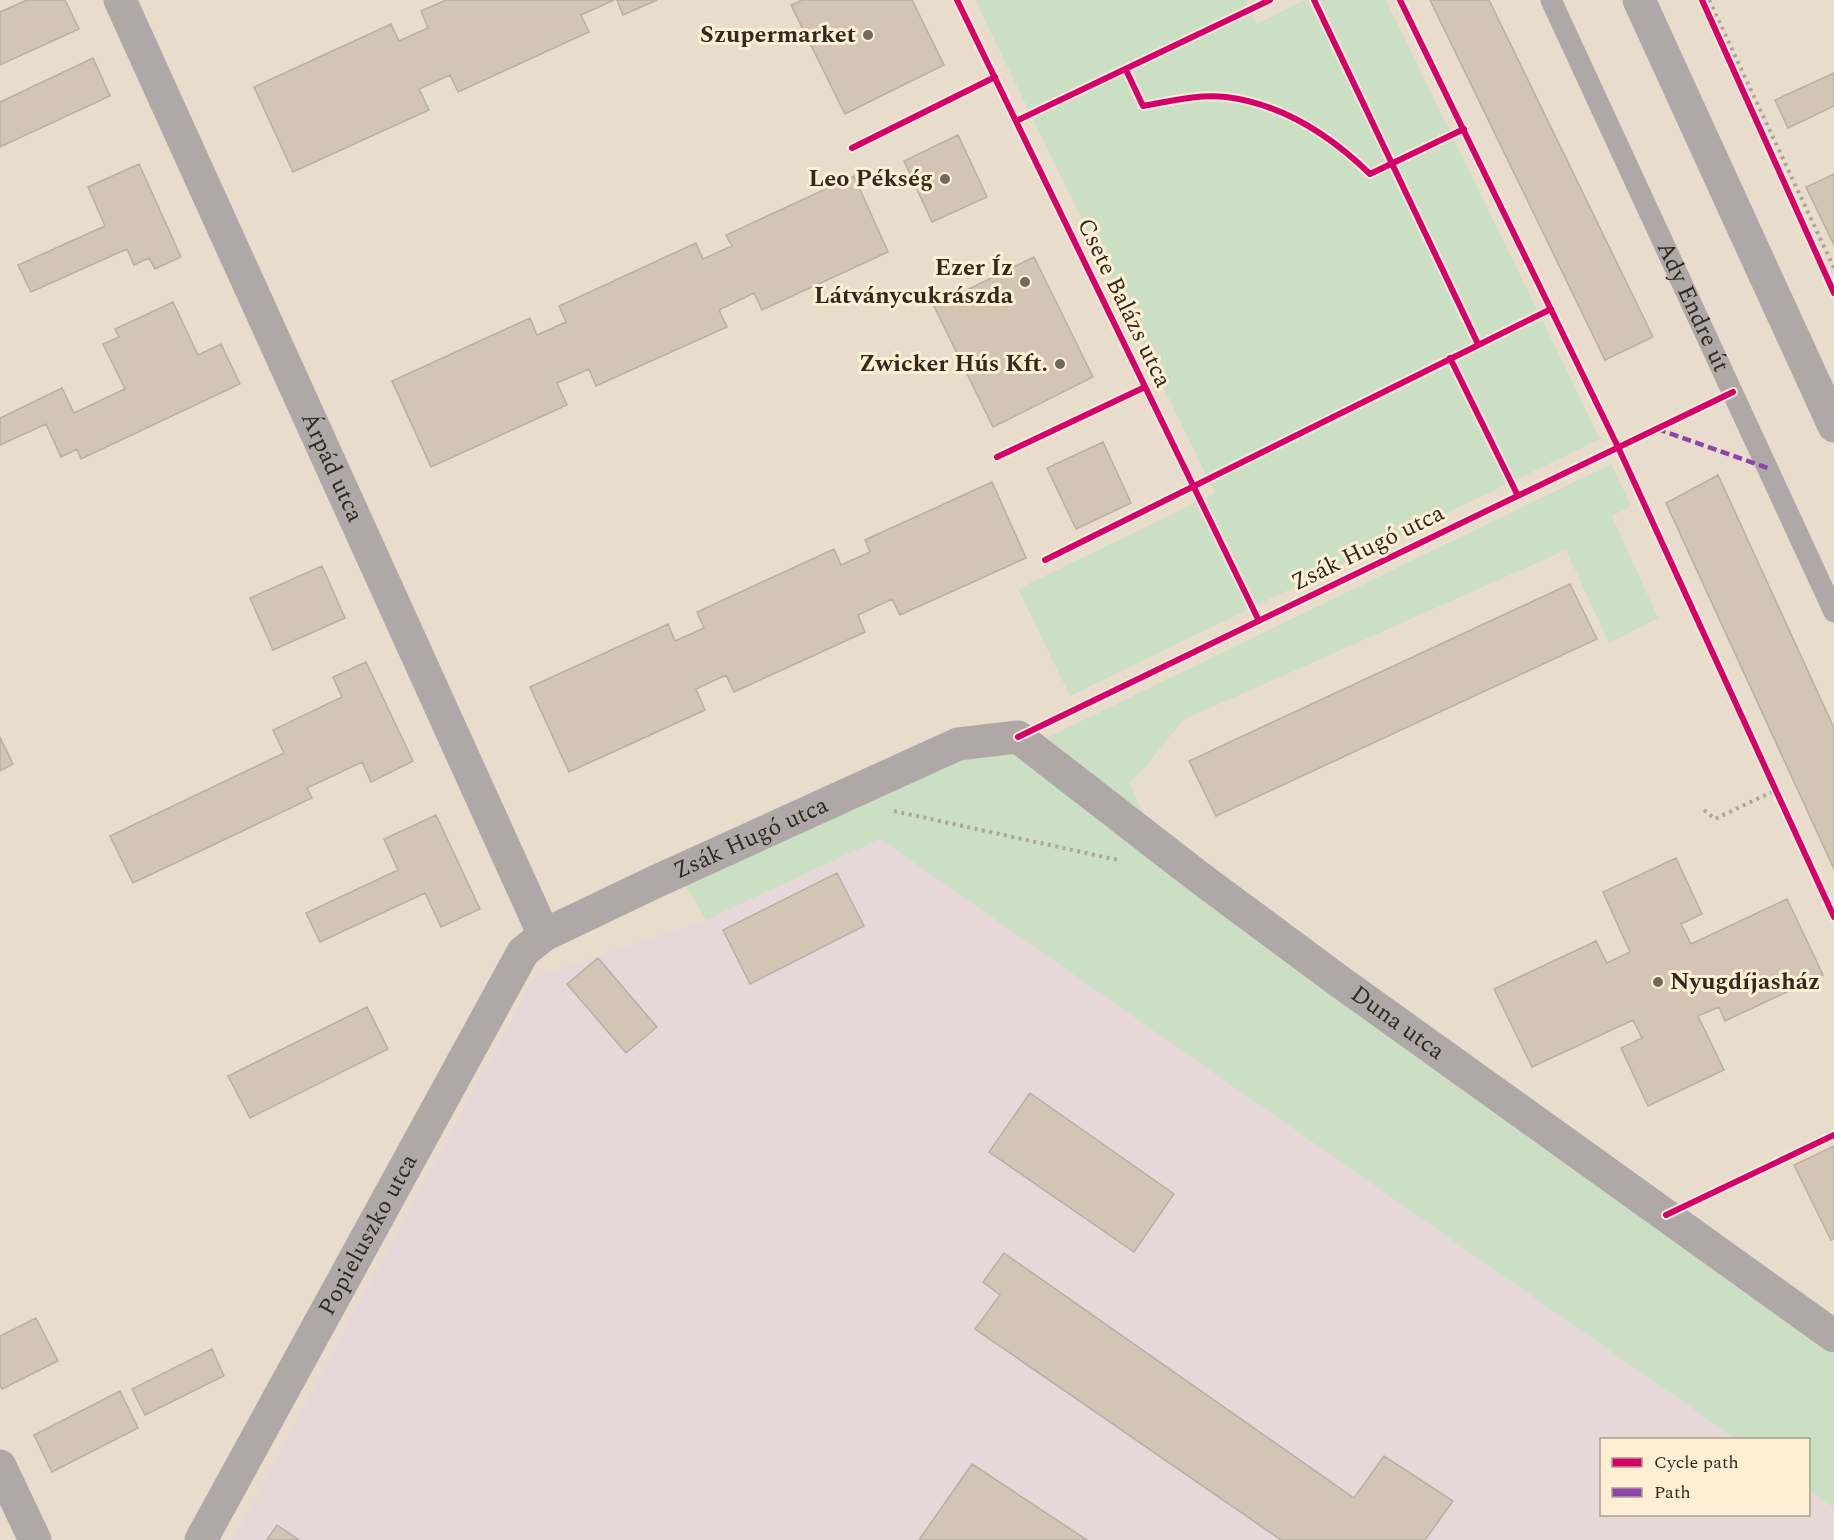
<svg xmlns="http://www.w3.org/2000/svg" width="1834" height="1540" viewBox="0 0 1834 1540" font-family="Spectral,serif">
<rect width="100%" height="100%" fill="#e8ddcc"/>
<path fill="#e6d8d9" d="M880,839l856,600 -134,1v74h206l1,-24 25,18v32h-1601l301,-563 172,-57z"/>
<path fill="#cbdfc4" d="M975,0h270l12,24 48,-24h81l214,439 -530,257 -52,-107 197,-96z
M1611,464l20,42 -19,10 46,102 -49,25 -43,-93 -383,170 -42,52 -12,10 15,33 -104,-74z
M967,753l46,1 821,601v153l-25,-18 -1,-50 -72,-1 -856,-600 -174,81 -24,-40z"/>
<path fill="#d4c4b6" stroke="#b9aea3" stroke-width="1.5" d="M27,0h38l14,29 -79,36v-53z
M446,0h168l-33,15 8,17 -131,60 -8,-17 -31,14 10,21 -136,62 -39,-85 137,-63 8,17 29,-13 -7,-17z
M617,0h40l-34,15z
M802,0h110l32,65 -99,49 -54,-109z
M1430,0h59l164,337 -48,23z
M93,58l17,38 -110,51v-45z
M1834,73v33l-46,22 -13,-28z
M958,135l29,62 -55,25 -28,-61z
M139,164l42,93 -26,12 -6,-11 -15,7 -7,-16 -96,43 -13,-27 87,-39 -17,-39z
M1834,174v71l-28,-58z
M854,176l34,76 -126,58 -8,-17 -35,17 8,17 -131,59 -7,-17 -32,14 10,22 -136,62 -39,-86 138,-63 7,17 29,-13 -7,-16 137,-63 7,16 29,-13 -6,-11z
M1034,257l59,120 -100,50 -59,-121z
M173,302l25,53 23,-11 19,40 -159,75 -4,-10 -16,8 -15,-33 -46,21v-27l62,-30 12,25 51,-24 -22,-45 16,-7 -4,-8z
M1103,442l28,61 -55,26 -29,-61z
M1718,475l116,253v141l-168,-366z
M992,482l34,76 -126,57 -8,-16 -34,16 7,17 -131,60 -8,-17 -30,14 9,21 -136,62 -39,-85 138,-63 7,17 29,-13 -7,-16 137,-63 7,16 29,-13 -5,-12z
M322,566l23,52 -72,32 -23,-52z
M1570,584l27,55 -381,177 -27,-55z
M366,662l47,99 -42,21 -9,-20 -55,26 5,10 -179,85 -23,-47 174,-83 -11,-23 69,-33 -9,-20z
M0,737l13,27 -13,7z
M436,815l44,94 -39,18 -16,-34 -105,49 -14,-29 92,-43 -14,-31z
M1676,858l26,56 -21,10 10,20 96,-45 36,76 -98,46 -6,-14 -21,9 26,54 -76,36 -27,-58 21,-10 -9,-18 -101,47 -38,-78 102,-48 11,22 23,-11 -27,-60z
M837,873l27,53 -114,58 -27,-54z
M598,958l59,69 -31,26 -59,-69z
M367,1007l21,42 -138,69 -22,-42z
M1030,1093l144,101 -40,58 -145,-100z
M1834,1146v93l-3,1 -37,-75z
M1004,1253l350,245 30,-42 69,45 -28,39h-144l-306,-211 25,-34 -17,-13z
M36,1318l22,43 -56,28 -2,-4v-49z
M212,1349l12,27 -79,39 -13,-26z
M120,1391l18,37 -86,44 -18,-37z
M972,1464l115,76h-168z
M277,1525l22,15h-32z"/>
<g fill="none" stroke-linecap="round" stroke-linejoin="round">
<path stroke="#aca5a0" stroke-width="4" stroke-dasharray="3 4.5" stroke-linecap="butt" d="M1709,0l125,268
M1704,810l11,9 61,-29
M894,811l224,49"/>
<path stroke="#afa8a6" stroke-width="21" id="s1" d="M1551,0l283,612"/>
<g stroke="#afa8a6" stroke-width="33">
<path id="s2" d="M120,0l424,935"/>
<path d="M0,1466l35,74"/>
</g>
<g stroke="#afa8a6" stroke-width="33">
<path d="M1639,0l195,426"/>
<path id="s3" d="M201,1540l322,-588 21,-17 113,-54 301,-137 60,-7 182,141 139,103 495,355"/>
</g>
<path stroke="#8e44ad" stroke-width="4.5" stroke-dasharray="9 4.5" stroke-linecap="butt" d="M1657,429l111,39"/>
<defs>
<path id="cycleway" d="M957,0l302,621
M1314,0l164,344
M1400,0l218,447 216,470
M1702,0l132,293
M1126,70l17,36c27,-5 56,-12 83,-9 56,7 105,39 144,77l94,-45
M1016,121l254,-121
M852,148l143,-71
M1450,358l68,138
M997,457l148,-70
M1045,560l506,-251
M1018,737l715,-345
M1666,1215l168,-80"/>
</defs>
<use href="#cycleway" stroke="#feeed4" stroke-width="10"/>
<use href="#cycleway" stroke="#d6006c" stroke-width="6"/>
</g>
<g fill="#71695b" stroke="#feeed4" stroke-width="2">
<circle cx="868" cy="35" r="6"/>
<circle cx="945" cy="179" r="6"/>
<circle cx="1025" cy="282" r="6"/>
<circle cx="1060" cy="364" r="6"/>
<circle cx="1658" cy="982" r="6"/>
</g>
<g text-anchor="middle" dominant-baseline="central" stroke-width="6" stroke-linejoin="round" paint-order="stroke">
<g font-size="24" font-weight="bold" fill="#312a1e" stroke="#feeed4" text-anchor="end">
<text x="856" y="35">Szupermarket</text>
<text x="933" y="179">Leo Pékség</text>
<text x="1013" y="268">Ezer Íz<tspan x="1013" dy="28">Látványcukrászda</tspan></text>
<text x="1048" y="364">Zwicker Hús Kft.</text>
<text x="1670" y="982" text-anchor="start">Nyugdíjasház</text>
</g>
<g font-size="24" fill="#312a1e" stroke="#feeed4">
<text transform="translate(1124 303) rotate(64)">Csete Balázs utca</text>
<text stroke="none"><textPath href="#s1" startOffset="338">Ady Endre út</textPath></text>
<text stroke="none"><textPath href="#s2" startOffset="513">Árpád utca</textPath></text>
<text transform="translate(1368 548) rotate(-26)">Zsák Hugó utca</text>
<text stroke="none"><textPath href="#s3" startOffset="926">Zsák Hugó utca</textPath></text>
<text stroke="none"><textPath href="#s3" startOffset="1689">Duna utca</textPath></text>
<text stroke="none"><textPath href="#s3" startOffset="348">Popieluszko utca</textPath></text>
</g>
</g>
<rect x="1600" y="1438" width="210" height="78" fill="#feeed4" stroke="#aca08b" stroke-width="1.5"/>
<rect x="1612" y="1458" width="30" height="9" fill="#d6006c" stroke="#aca08b" stroke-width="1.5"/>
<text x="1654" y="1468" font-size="18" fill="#312a1e">Cycle path</text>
<rect x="1612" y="1488" width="30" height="9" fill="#8e44ad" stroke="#aca08b" stroke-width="1.5"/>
<text x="1654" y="1498" font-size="18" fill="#312a1e">Path</text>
</svg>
